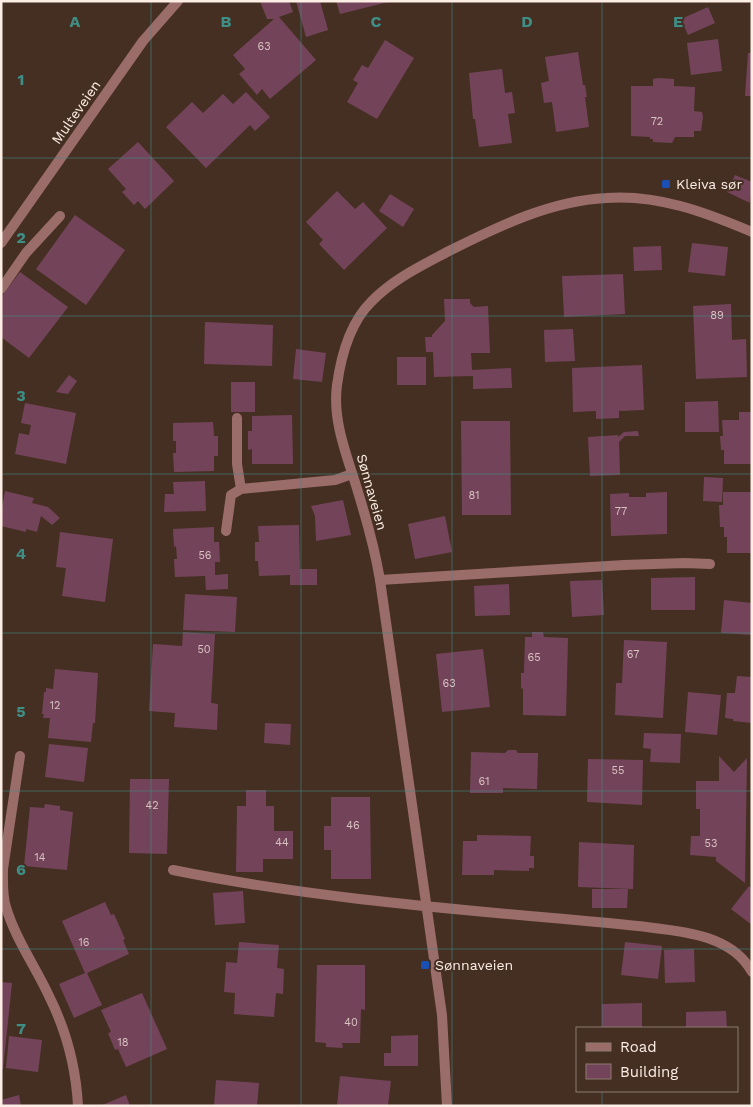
<svg xmlns="http://www.w3.org/2000/svg" width="753" height="1107" viewBox="0 0 753 1107" font-family="'Work Sans',sans-serif">
<rect width="100%" height="100%" fill="#452f23"/>
<path fill="#734459" d="M260,1h29l4,11 -14,5 37,43 -46,39 -8,-10 -5,6 -18,-21 6,-5 -12,-14 41,-36h-7z
M296,1h24l8,29 -22,7z
M336,1h52v1l-48,12z
M708,7l7,16 -27,12 -7,-16z
M718,39l4,32 -31,4 -4,-32z
M385,40l29,18 -37,61 -30,-17 11,-19 -5,-3 9,-15 6,3z
M578,52l5,33h2l2,12h-2l4,30 -33,5 -4,-30 -8,1 -3,-20 8,-2 -4,-24z
M748,53h4v43h-7z
M502,69l3,24 7,-1 3,21 -7,1 4,29 -33,4 -4,-28h-2l-4,-46z
M658,78l16,1v7l21,1 -1,24 8,1 1,5 -2,14h-7v6h-19l-3,6 -19,-1v-3h-3v-2l-19,-1v-50h22v-7z
M246,92l24,25 -15,14 -5,-6 -44,43 -40,-41 26,-25 11,11 20,-19 10,10z
M138,142l36,39 -29,28 -7,-8 -4,4 -12,-13 4,-3 -18,-20z
M735,175l17,7 -2,21 -23,-11z
M337,191l18,18 8,-7 24,26 -43,42 -25,-26 4,-4 -17,-18z
M390,194l24,15 -11,18 -24,-16z
M75,215l50,35 -39,55 -50,-36z
M692,243l36,4 -3,29 -37,-4z
M661,246l1,24 -28,1 -1,-24z
M20,272l48,35 -39,51 -28,-21v-40z
M623,274l2,40 -61,3 -2,-41z
M444,299h26v4l4,4 14,-1 2,47h-19l1,17 39,-2 1,20 -39,1v-13l-39,1 -1,-25h-7l-1,-15h7v-2l13,-14z
M731,304l1,36 14,-1 1,38 -51,2 -3,-73z
M205,322l68,3 -1,41 -68,-2z
M573,329l2,32 -30,1 -1,-32z
M296,349l30,4 -4,29 -29,-3z
M397,357h29v28h-29z
M642,365l2,45 -25,1v7l-23,1v-8l-23,1 -1,-44z
M69,375l8,6 -9,13 -12,-2z
M231,382h24v30h-24z
M718,401l1,31h-34v-30z
M25,403l51,10 -10,51 -51,-10 4,-21 10,2 2,-10 -10,-2z
M739,412h13v52h-28v-14h-3l-1,-14h3l-1,-16h17z
M292,415l1,49h-41v-15l-4,1v-19h4v-15z
M461,421h49l1,94h-49z
M213,422l1,14h4v20h-4v15l-40,1 -1,-19h3v-12h-3v-18z
M638,431l1,5h-14l-6,6 1,33 -30,1 -2,-39 30,-2v2l6,-5z
M704,477l19,1 -1,24 -19,-1z
M205,481l1,30 -42,1 1,-18h9l-1,-12z
M5,491l29,7 -2,5 16,4 12,11 -8,7 -11,-9 -4,16 -11,-3v3l-25,-6v-14z
M667,492v42l-56,2 -1,-42 19,-1v4h17v-4z
M723,492h29v61h-25v-16h-3v-10h-4l-1,-22h4z
M343,500l8,35 -35,6 -1,-25 -4,-10z
M445,516l7,36 -37,7 -7,-35z
M299,525l1,44h17v16h-27v-10l-31,1 -1,-15h-3v-19h4l-1,-16z
M214,527v15h5l1,20h-5v13l13,-1v15l-22,1 -1,-14 -30,1 -1,-18h3l-1,-13 -2,1 -1,-18z
M60,532l53,7 -8,63 -43,-6 4,-28 -10,-1z
M695,577v33h-44v-32z
M602,580l2,35 -32,2 -2,-36z
M509,584l1,31 -35,1 -1,-30z
M185,594l52,3 -2,35 -52,-2z
M724,600l28,3v32l-31,-2z
M183,632l32,2 -4,69 7,1 -1,26 -43,-3 1,-14 -26,-2 4,-67 29,2z
M532,632h11l1,5 24,1 -2,78 -43,-1v-27l-2,1v-16h3l1,-36h7z
M624,640l43,2 -4,76 -48,-3 1,-32h6z
M483,649l7,58 -48,5 -6,-58z
M55,669l43,4 -3,50h-2l-2,19 -43,-4 2,-20h-7l1,-4h-2l2,-22h2v-4l7,1z
M737,676l15,1v46l-19,-2v-2l-8,-1 2,-25h8z
M688,692l33,3 -4,40 -32,-3z
M265,723l26,1 -1,21 -26,-2z
M644,733l37,1 -1,29 -30,-1 1,-13 -8,-1z
M49,744l39,4 -4,34 -39,-5z
M508,750h8l2,3h20l-1,36 -34,-1v5h-33l1,-41 34,1z
M719,756l15,16 13,-14 -2,125 -29,-22v-4l-26,-2 1,-19h9v-27h-4v-28h23z
M588,759l55,1 -1,45 -55,-3z
M130,779h39l-2,75 -38,-1z
M246,790h20v16h8v25h19v28h-30v13h-27l1,-66h9z
M331,797h39l1,82h-40v-29h-7v-24h7z
M45,804l15,2v4l13,2 -6,58 -43,-4 6,-59 14,1z
M477,835l54,1 -1,20h4v12h-5v3l-35,-1v5h-32l1,-34h14z
M579,842l55,3 -1,44 -55,-2z
M749,886l3,3v36l-21,-16z
M592,889h36l-1,19h-35z
M243,891l2,32 -30,2 -2,-32z
M105,902l6,13 3,-1 11,25 -2,1 6,14 -42,19 15,32 -28,13 -15,-34 26,-11 -23,-52z
M239,942l40,3 -2,23 7,1 -1,25 -7,-1 -2,24 -40,-3 1,-21 -11,-1 2,-30 11,1z
M625,942l37,4 -4,33 -37,-4z
M694,949l1,33 -30,1 -1,-33z
M317,965h48v45l-4,-1 -1,34h-18l1,5 -17,-1v-4l-11,-1z
M1,982l11,1 -9,86h-2z
M142,993l25,56 -41,18 -8,-18 -3,1 -7,-17 3,-1 -10,-22z
M642,1003v25h-40v-24z
M726,1011l1,17h-41v-16z
M418,1035v31h-34v-13h7v-17z
M9,1036l33,4 -4,32 -32,-4z
M340,1076l51,5 -3,25h-51z
M216,1080l43,3 -2,23h-43z
M19,1095l2,11h-20v-6z
M126,1095l4,11h-30z"/>
<g fill="none" stroke-linecap="round" stroke-linejoin="round">
<path stroke="#9a6c6a" stroke-width="10" d="M1,289l25,-36 34,-37
M237,418v46l4,25
M226,531l5,-36 10,-6 94,-9 17,-6
M380,580l244,-15 61,-2 25,1
M20,756l-17,113c0,13 -1,26 3,38 9,31 29,59 43,89 17,34 27,72 29,110
M173,870c153,31 310,41 465,56 40,5 93,7 114,46"/>
<path stroke="#9a6c6a" stroke-width="10" d="M1,243l142,-202 35,-40
M447,1106l-5,-91 -62,-435c-5,-30 -13,-59 -22,-88 -10,-34 -26,-70 -21,-107 4,-29 12,-61 34,-83 22,-23 50,-36 78,-51 50,-25 101,-50 157,-53 51,-4 99,14 146,34"/>
</g>
<path fill="none" stroke="#3e8e86" stroke-width="1" stroke-opacity="0.55" d="M151,1v1105M301,1v1105M452,1v1105M602,1v1027M1,158h751M1,316h751M1,474h751M1,633h751M1,791h751M1,949h751M602,1091v15"/>
<g fill="#1a4fb4" stroke="#452f23" stroke-width="2">
<rect x="661" y="179" width="10" height="10" rx="2.5"/>
<rect x="420" y="960" width="10" height="10" rx="2.5"/>
</g>
<g text-anchor="middle" dominant-baseline="central" stroke-width="4" stroke-linejoin="round" paint-order="stroke">
<g font-size="11" fill="#dac3c2">
<text x="264" y="46">63</text>
<text x="657" y="121">72</text>
<text x="717" y="315">89</text>
<text x="474" y="495">81</text>
<text x="621" y="511">77</text>
<text x="205" y="555">56</text>
<text x="204" y="649">50</text>
<text x="633" y="654">67</text>
<text x="534" y="657">65</text>
<text x="449" y="683">63</text>
<text x="55" y="705">12</text>
<text x="618" y="770">55</text>
<text x="484" y="781">61</text>
<text x="152" y="805">42</text>
<text x="353" y="825">46</text>
<text x="282" y="842">44</text>
<text x="711" y="843">53</text>
<text x="40" y="857">14</text>
<text x="84" y="942">16</text>
<text x="351" y="1022">40</text>
<text x="123" y="1042">18</text>
</g>
<g font-size="14" fill="#fcede5" stroke="#452f23">
<text transform="translate(76 112) rotate(-55)">Multeveien</text>
<text transform="translate(372 492) rotate(74)">Sønnaveien</text>
</g>
<g font-size="14" fill="#fcede5" stroke="#452f23" text-anchor="start">
<text x="676" y="184">Kleiva sør</text>
<text x="435" y="965">Sønnaveien</text>
</g>
</g>
<g font-size="16" text-anchor="middle" font-weight="bold" fill="#3e8e86" stroke="#452f23" stroke-width="4" stroke-linejoin="round" paint-order="stroke">
<text x="75" y="27">A</text>
<text x="226" y="27">B</text>
<text x="376" y="27">C</text>
<text x="527" y="27">D</text>
<text x="678" y="27">E</text>
<text x="21" y="85">1</text>
<text x="21" y="243">2</text>
<text x="21" y="401">3</text>
<text x="21" y="559">4</text>
<text x="21" y="717">5</text>
<text x="21" y="875">6</text>
<text x="21" y="1034">7</text>
</g>
<rect width="753" height="1107" fill="none" stroke="#fcede5" stroke-width="5"/>
<rect x="576" y="1027" width="162" height="65" fill="#452f23" stroke="#8e7b71"/>
<rect x="586" y="1043" width="25" height="8" fill="#9a6c6a" stroke="#8e7b71"/>
<text x="620" y="1052" font-size="15" fill="#fcede5">Road</text>
<rect x="586" y="1064" width="25" height="15" fill="#734459" stroke="#8e7b71"/>
<text x="620" y="1077" font-size="15" fill="#fcede5">Building</text>
</svg>
